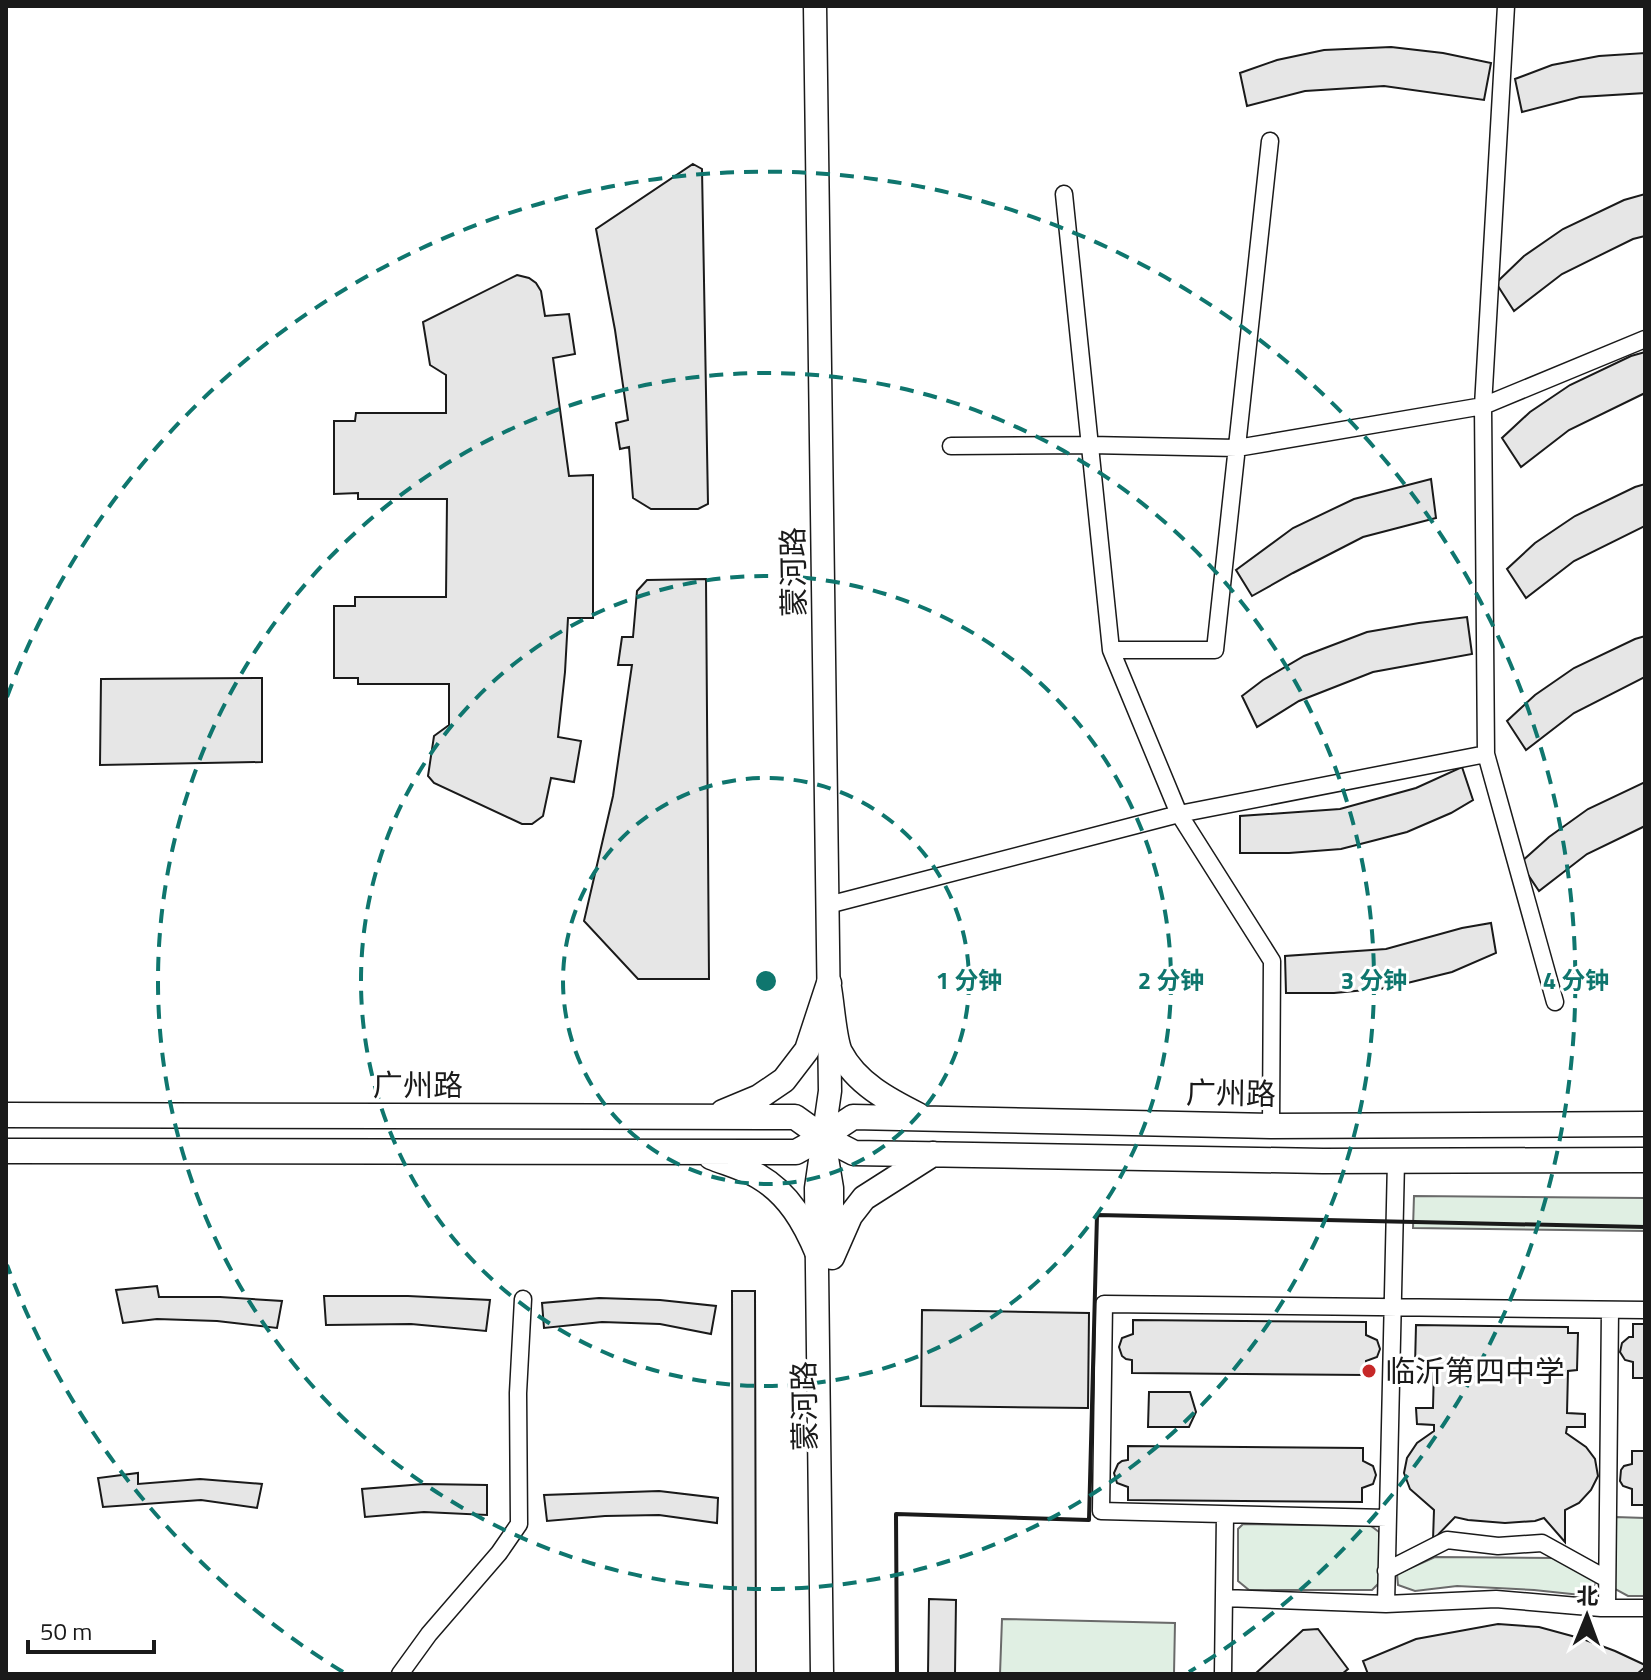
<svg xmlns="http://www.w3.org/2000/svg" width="1651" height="1680" viewBox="0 0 1651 1680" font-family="'Titillium Web','Noto Sans SC',sans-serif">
<rect width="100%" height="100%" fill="#fff"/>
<path fill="#e0efe3" stroke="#6a6a6a" stroke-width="2" d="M1414,1196l231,2v33l-232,-3z
M1615,1517l30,1v78h-17l-13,-7z
M1243,1524l128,2 8,6v51l-7,7h-123l-11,-9v-52z
M1435,1557l120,1 40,20 -1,12 -13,5 -47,-5 -77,-4 -42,5 -17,-6 -1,-11z
M1002,1619l173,4 -1,51h-174z"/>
<path fill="#e6e6e6" stroke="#1a1a1a" stroke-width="2" d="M1391,47l52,6 48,10 -7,37 -100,-14 -79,5 -58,15 -7,-33 37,-13 47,-10z
M1645,53v40l-65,4 -58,15 -7,-33 37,-14 47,-9z
M693,164l9,5 6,335 -10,5h-47l-18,-11 -4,-51 -9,2 -4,-26 12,-3 -13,-90 -19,-101z
M1645,194v42l-12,3 -71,35 -48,37 -18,-28 28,-27 39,-27 61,-29z
M517,275l12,3 7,5 5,8 4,25 24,-2 6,40 -22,4 16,118 24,-1v143h-25l-3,54 -7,65 23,4 -7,41 -23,-4 -8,38 -11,8h-10l-88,-41 -6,-7 6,-40 15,-11v-41h-91v-6h-24v-72h21v-9h91l1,-98h-89v-6l-24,1v-73h21l1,-8h90v-38l-16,-10 -7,-43z
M1645,352v41l-76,37 -48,37 -19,-29 28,-26 40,-27 61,-29z
M1431,479l5,39 -73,19 -70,36 -41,23 -16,-26 57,-42 61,-29z
M1645,484v42l-71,35 -48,37 -19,-29 28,-26 40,-27 60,-29z
M706,579l3,400h-71l-54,-58 29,-125 19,-131h-14l4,-28h11l4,-46 10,-11z
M1467,617l5,37 -99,18 -74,29 -42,26 -15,-31 21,-16 41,-24 63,-24 52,-9z
M1645,636v41l-71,36 -48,37 -19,-29 28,-26 39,-27 61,-29z
M262,678v84l-162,3 1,-86z
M1462,767l11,33 -22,13 -44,19 -66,17 -52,4h-49v-37l100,-7 76,-21z
M1645,782v44l-58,28 -48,37 -19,-28 29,-26 39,-28z
M1491,923l5,30 -44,19 -65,16 -53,5h-48l-1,-37 101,-7 76,-21z
M157,1286l2,11h61l62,4 -5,27 -60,-7 -60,-2 -34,4 -7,-33z
M732,1291h23l1,383h-23z
M324,1296h84l82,4 -4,31 -75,-7 -85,1z
M599,1298l61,2 56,6 -5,28 -51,-10 -58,-2 -58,6 -2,-25z
M922,1310l167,3 -1,95 -167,-2z
M1133,1320l233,2v13l11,5 3,9 -3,8 -11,4v14l-234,-2v-13l-6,-1 -4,-3 -3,-9 3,-9 11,-4z
M1633,1324h12v54h-12v-16l-8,-2 -5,-8 2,-9 7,-6h4z
M1416,1325l152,2v6h10l-1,37 -9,1 -1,42 18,1v13h-18l-1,6 20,14 9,12 3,17 -7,14 -12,13 -14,7v32l-21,-24 -9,3 -30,2 -37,-3 -13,-3 -22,23 1,-30 -24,-21 -6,-16 3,-15 10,-15 17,-12v-6l-17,-1 -1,-16h17l1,-42h-19z
M1149,1392h41l6,20 -7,15h-41z
M1128,1446l235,2v13l10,5 3,9 -3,9 -11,4v14l-234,-2v-13l-11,-4 -3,-10 4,-9 4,-3 6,-1z
M1632,1451h13v54h-13v-16l-9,-3 -3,-5 1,-11 3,-4 8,-2z
M138,1473v11l62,-5 62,5 -5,24 -56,-8 -98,7 -5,-29z
M424,1484l63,1v30l-63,-3 -59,5 -3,-28z
M659,1491l59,7 -1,25 -58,-8 -54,1 -58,5 -3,-26z
M929,1599l27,1 -1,74h-27z
M1498,1624l41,3 44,12 32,12 30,14v2l-8,7h-269l-5,-13 53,-22z
M1318,1629l30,40 -6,5h-87l48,-44z"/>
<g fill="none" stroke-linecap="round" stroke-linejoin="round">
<defs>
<path id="street" d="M1506,6l-23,400 3,348 69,248
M1064,194l47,456 68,164 93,147 -1,165
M951,446l139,-1 147,3 246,-42 162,-67
M1111,650h104l55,-509
M828,905l351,-91 307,-60
M1387,1518l-286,-7 3,-207 541,6
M1386,1571l61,-31 51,6 44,-3 65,36
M1224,1598l162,6 110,-5 105,9h44
M1386,1604l10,-443
M1607,1608l3,-298
M400,1674l29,-40 70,-81 20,-29 -1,-131 5,-94
M1223,1674l2,-159"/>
<path id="secondary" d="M815,6l15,1085 -14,97 6,486
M827,1158l5,30v51"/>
<path id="primary" d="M829,988c3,16 5,51 11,64 16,31 48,48 78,63
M723,1112l36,-15 25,-17 23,-30 22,-67
M6,1115l789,2 28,20 31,16 469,8 322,-1
M6,1151l790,1 27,-15 30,-20 418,9 374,-2
M711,1157c15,6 33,11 47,19 31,18 47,47 60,78
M832,1257l18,-41 14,-18 69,-44"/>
</defs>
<use href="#street" stroke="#1a1a1a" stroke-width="19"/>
<use href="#secondary" stroke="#1a1a1a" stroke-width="25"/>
<use href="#primary" stroke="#1a1a1a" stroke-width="27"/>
<use href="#street" stroke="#fff" stroke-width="16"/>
<use href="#secondary" stroke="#fff" stroke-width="22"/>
<use href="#primary" stroke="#fff" stroke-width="24"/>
<path stroke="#1a1a1a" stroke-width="4" d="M897,1674l-1,-160 193,6 8,-305 548,12"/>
</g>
<g fill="none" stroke="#0f766e" stroke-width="4" stroke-dasharray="14 10">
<circle cx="766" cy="981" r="203"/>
<circle cx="766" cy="981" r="405"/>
<circle cx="766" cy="981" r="608"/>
<path d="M343 1672A810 810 0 0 1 7 1265M7 697A810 810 0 1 1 1189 1672"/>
</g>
<circle fill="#c62828" stroke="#fff" stroke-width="3" cx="1369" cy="1371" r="8"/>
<g text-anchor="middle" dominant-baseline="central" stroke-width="6" stroke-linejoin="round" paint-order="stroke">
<g font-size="30" fill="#1a1a1a" stroke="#fff">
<text transform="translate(793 572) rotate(-91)">蒙河路</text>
<text x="418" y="1085">广州路</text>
<text transform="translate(1231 1093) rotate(1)">广州路</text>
<text transform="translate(804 1406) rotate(-91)">蒙河路</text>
</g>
<g font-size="30" fill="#1a1a1a" stroke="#fff" text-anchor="start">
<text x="1385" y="1371">临沂第四中学</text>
</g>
</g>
<circle cx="766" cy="981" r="12" fill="#0f766e" stroke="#fff" stroke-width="4"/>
<g font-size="24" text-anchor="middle" font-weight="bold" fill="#0f766e" stroke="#fff" stroke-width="6" stroke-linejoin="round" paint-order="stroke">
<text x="969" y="989">1 分钟</text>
<text x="1171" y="989">2 分钟</text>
<text x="1374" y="989">3 分钟</text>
<text x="1576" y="989">4 分钟</text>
</g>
<rect width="1651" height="1680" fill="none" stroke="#1a1a1a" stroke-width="16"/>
<g transform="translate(1587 1616) rotate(1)" stroke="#ffffff" stroke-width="6" paint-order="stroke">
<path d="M0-6L14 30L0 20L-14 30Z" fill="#1a1a1a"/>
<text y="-12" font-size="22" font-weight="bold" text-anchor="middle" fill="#1a1a1a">北</text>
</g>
<path d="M28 1640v12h126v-12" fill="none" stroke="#1a1a1a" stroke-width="4"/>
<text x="40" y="1640" font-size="24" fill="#1a1a1a" stroke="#ffffff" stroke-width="6" paint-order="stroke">50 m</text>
</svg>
